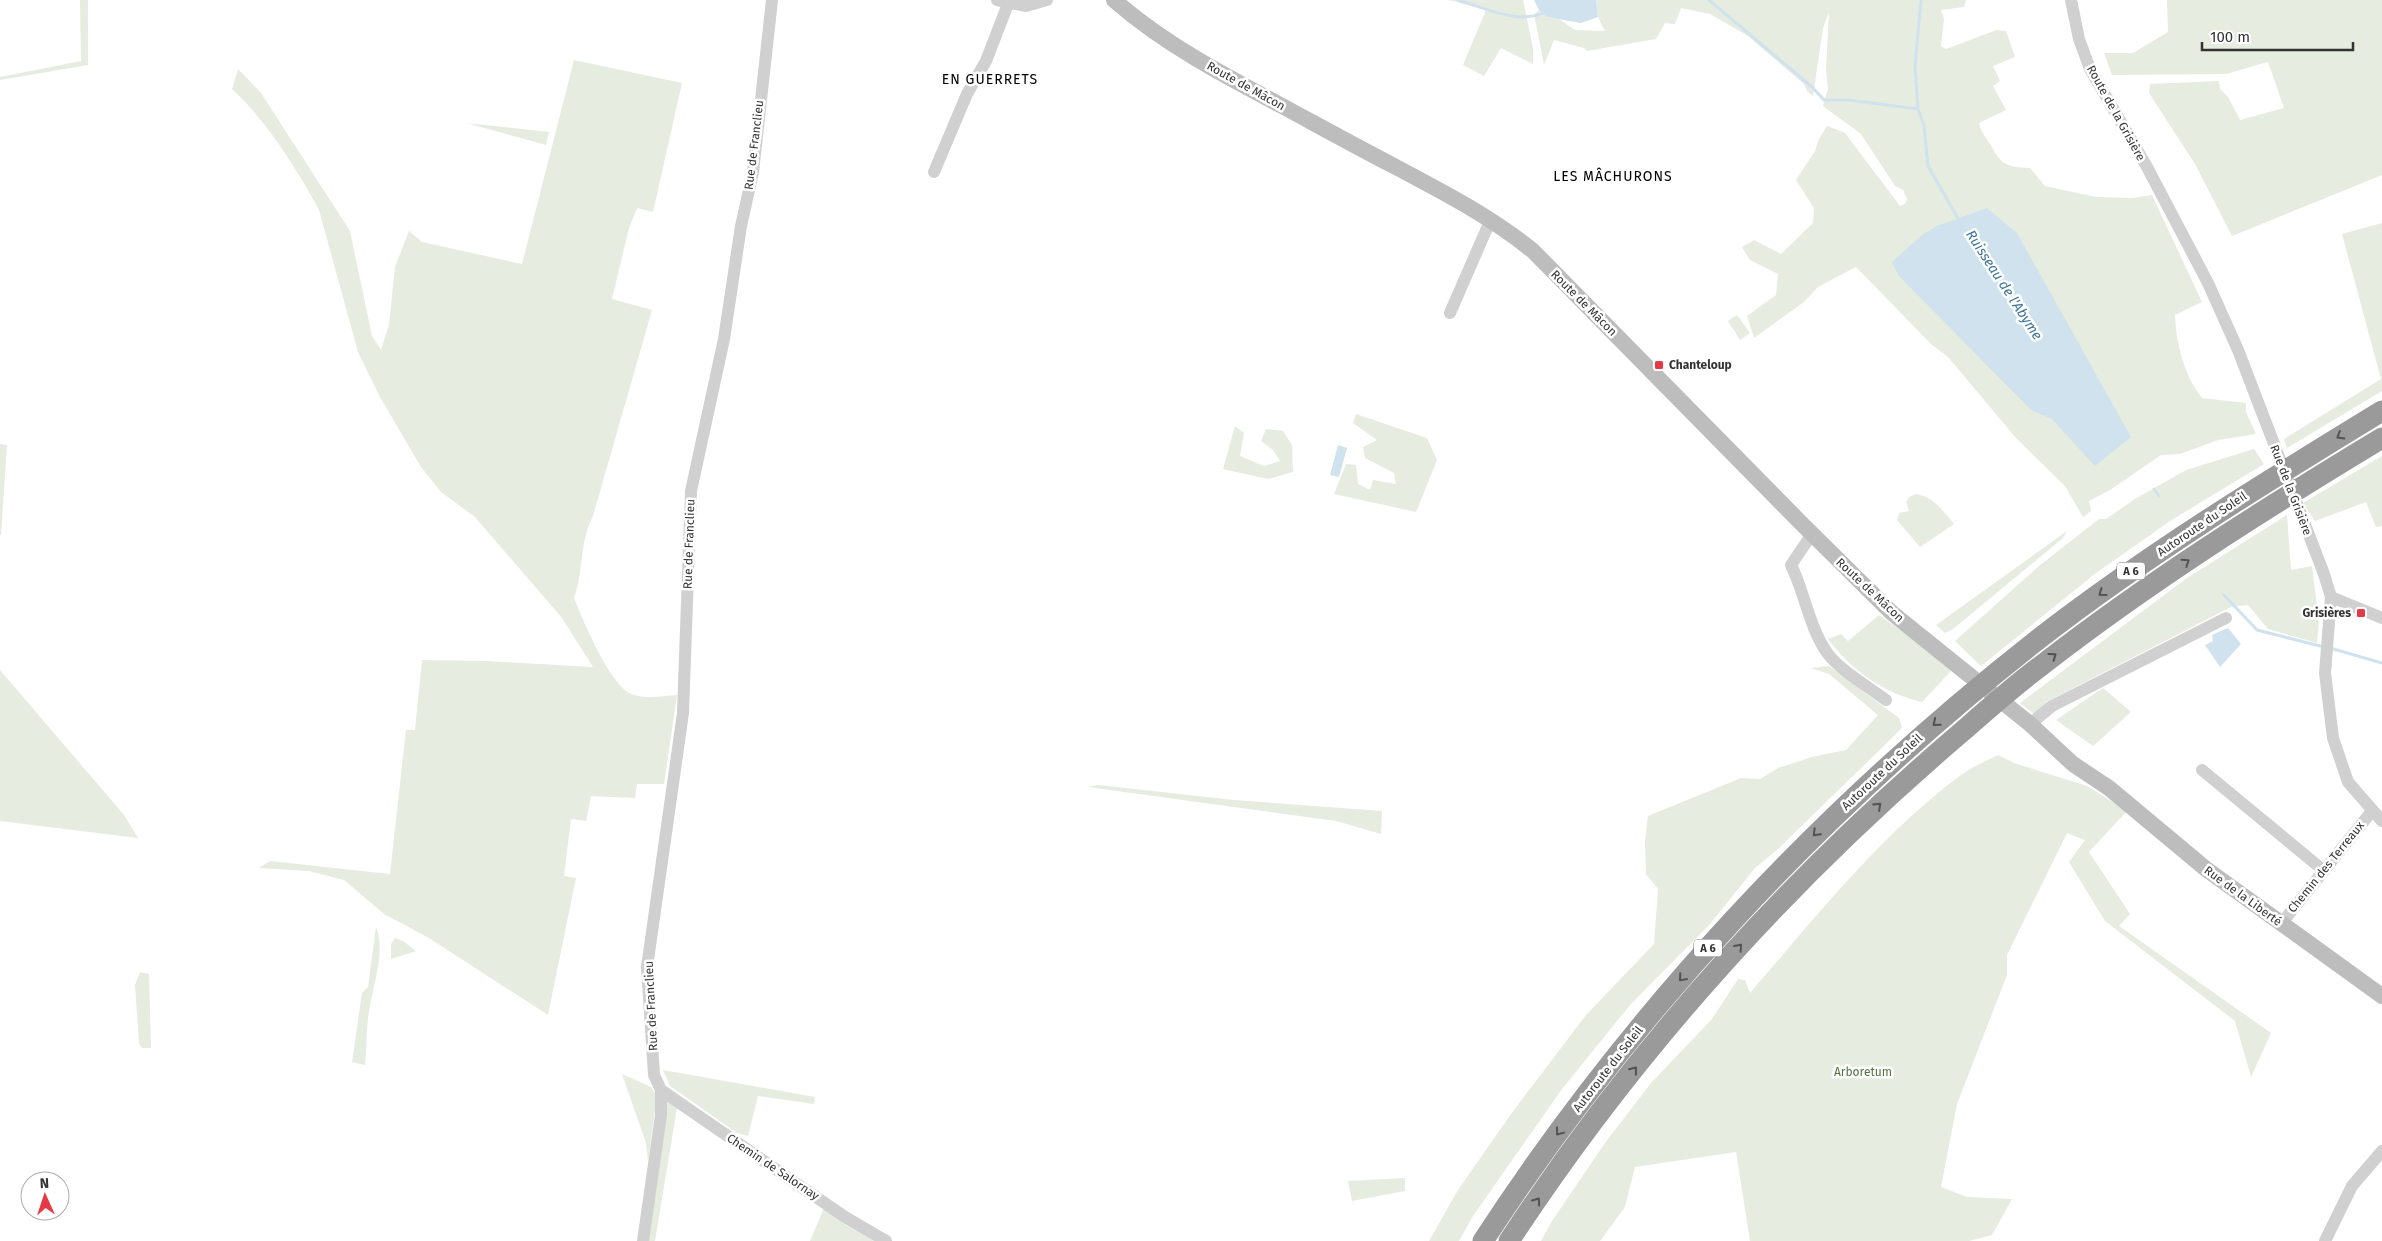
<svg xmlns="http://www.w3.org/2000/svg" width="2382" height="1241" viewBox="0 0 2382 1241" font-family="'Fira Sans',sans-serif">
<rect width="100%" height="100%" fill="#fff"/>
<path fill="#e6ecdf" d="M80,0h8v65l-88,15v-3l81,-16z
M1449,0h74l10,48v16l-32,-16 -17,28 -21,-11 23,-55z
M1596,0h370l-2,7 -23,3 3,9 -3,27 5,3 51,-19 9,1 9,26 -22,9 7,15 -7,5 13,24 -27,13c2,9 6,13 11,21 12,21 15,23 40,24l15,18 51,11 36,1 20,-3 50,107 -27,13c1,29 9,60 27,83l44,5v9l10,22 -38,6 -38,14 -19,1 -51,35 -21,11 2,10 -8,6 -18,-31 -49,-48 -68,-81 -17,-13 -75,-77 -38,20 -14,15 -50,36 -7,-22 29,-21 2,-21 -28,-14 -8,-13 12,-7 27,14 32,-31 1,-15 -18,-28 19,-29 4,-12 8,-13 18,7 55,73 5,-2 2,-5 -4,-9 -8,-4 -34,-52 -38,-28 5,-17 -2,-20 3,-57 -6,16 -10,68 -6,-5 -3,-7 -56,-48 -38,-22 -29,-6 -6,16 -10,-1 -9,16 -69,12 -3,-3 -30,-8 -10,25 -10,-51 5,-4 8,7 12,2 16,11 30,1 -7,-14z
M2167,0h215v175l-150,61 -37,-72 -46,-71 1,-9 69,-3 1,8 8,8 12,23 44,-12 -16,-46 -42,12 -114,1 -8,-22h29l35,-21z
M574,60l108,23 -29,129 -16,-4 -8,20 -17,71 40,11 -59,206c-14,26 -9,56 -19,82 9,22 37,91 60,97 14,4 29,1 43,0l-13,89h-27l-2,14 -44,-2 -5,25 -15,-2 -7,57 12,2 -28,137 -119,-77 -45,-24 -40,-34 -35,-9 -50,-3 11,-7 120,13 16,-144h9l7,-70 64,1 107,6 -31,-49 -87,-101 -34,-25 -20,-25 -41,-70 -22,-45 -39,-142c-21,-40 -54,-91 -87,-121l6,-20 23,24 89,138 22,105 9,14 8,-25 6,-58 14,-36 13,11 100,22z
M466,123l83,9 -3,13z
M2382,223v168l-95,57 -3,-9 97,-60 -39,-145z
M1737,315l13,18 -10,7 -12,-19z
M1356,414l71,24 10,22 -21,52 -82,-18 12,-30 10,1 2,19 12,6 3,-10 23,4 -2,-11 -29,-15 -2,-11 14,-7 -24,-17z
M1235,426l9,7 -4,23 24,10 16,-5 -7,-11 -12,-9 5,-12 17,2 9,14 1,27 -25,7 -45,-10z
M0,444l7,1 -6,90h-1z
M2254,449l10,15 -94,57 -74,52 -115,93 -26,-25 84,-75 60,-47h7l29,-20 51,-29z
M2382,456v70l-6,1 -10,-25 -51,19 -12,-18z
M1916,494c17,2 28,18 38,30l-34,23 -23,-27 2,-7 10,-2 -3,-9 3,-5z
M2287,515l4,55 21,-4 7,56 -2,21 -49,-14 -20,-24 -17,2 -183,94 -14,13 -14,-11 167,-125z
M2067,531l-4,7 -110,91 -8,4 -9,-8z
M1879,615l42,30 30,26 -29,31c-37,-8 -71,-32 -94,-63l13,-5 7,7z
M1829,666l70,52 3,10 -124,121 -23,19 -45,56 -80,81 -68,84 -89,127 -14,25h-30l29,-51 53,-76 75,-99 68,-71 4,-55 -12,-15 -1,-33 3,-25 93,-38 19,1 18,-11 34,-11 34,-7 32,-35 -49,-41 -18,-6z
M0,670l124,145 14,23 -138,-17z
M2103,688l28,24 -38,34 -37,-26z
M1998,755l16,8 73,23 40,25 -38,41 41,62 -11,12 152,107 -20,44 -16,-56 -130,-100 -36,-59 16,-22 -18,-7 -60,122v20l-50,129 -16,83 26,10 45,2 -20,36 -23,6h-219l-14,-89 -101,15 -10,40 -25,34h-59l11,-20 53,-78 46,-60 61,-64 26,-40 7,1 5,13c66,-76 130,-158 211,-218 11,-8 25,-14 37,-20z
M1098,785l136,15 148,11 -1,23 -45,-13 -248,-34z
M376,927c10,25 -3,57 -7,84 -3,18 -2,36 -4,54l-13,-3 10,-69 6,-6z
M395,938l8,3 13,10 -25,8v-15z
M140,972l9,2 2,74h-9l-3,-5 -4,-58z
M663,1070l152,27 -1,7 -56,-8 -10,40 -11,-3 -67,-47z
M622,1074l29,13 6,9 -9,65 -2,-18z
M665,1098l12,10 -22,133h-7z
M1405,1178v13l-53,10 -4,-20z
M824,1208l20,16 30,17h-64z"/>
<path fill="#cfe2ee" d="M1534,0h62l2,17 -17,6 -34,-6 -8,-7z
M1987,208l30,25 114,204 -36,29 -43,-47 -21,-9 -133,-135 -6,-13 30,-27 15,-9z
M1338,445l9,3 -8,29 -9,-2z
M2228,628l13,16 -21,23 -15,-22 8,-4 -1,-6z"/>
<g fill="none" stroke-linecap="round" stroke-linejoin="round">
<path stroke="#cfe2ee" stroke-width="3" d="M1458,0c27,8 61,25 88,12
M1709,0l103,87 12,13h24l70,9
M1921,0l-6,66 3,43 6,17 4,40 32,56
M2154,489l5,7
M2224,595l33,35 67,17
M2330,648l52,15"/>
<path stroke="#d0d0d0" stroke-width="12" d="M997,0l29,6 21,-6
M2071,0l8,39 11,30 57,98 61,116 30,67 86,224 7,23 -6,76 8,65 15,44 34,39
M934,172l33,-78 19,-33 22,-57
M1450,313l41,-94
M1812,534l-21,31c14,28 18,63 37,89 13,17 41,33 58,46
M2331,597l51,21
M2030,724l22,-18 174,-88
M2202,770l121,100
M2281,924l91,-113
M661,1090l184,127 41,24
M643,1241l18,-126v-25l-7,-15 -7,-108 36,-254 8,-222 33,-152 17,-113 12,-54 19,-172
M2325,1241l27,-55 30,-35"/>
<path stroke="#bdbdbd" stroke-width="16" d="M1114,0c50,44 111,76 170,107 37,20 73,40 110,59 49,26 96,50 139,85l267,271 92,91 138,111 43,40 36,24 97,81 176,127"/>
<path stroke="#9a9a9a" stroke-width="21" d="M1483,1241c149,-229 338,-431 553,-600 109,-85 228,-158 346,-230
M1509,1241c125,-191 281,-363 455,-511 25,-22 51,-45 78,-65 108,-84 224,-157 340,-227"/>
</g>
<defs><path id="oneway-chevron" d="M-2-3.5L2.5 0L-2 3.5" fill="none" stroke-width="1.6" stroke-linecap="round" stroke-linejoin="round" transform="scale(1.25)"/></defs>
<g stroke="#525252">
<use href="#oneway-chevron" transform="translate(2340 436) rotate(149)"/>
<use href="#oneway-chevron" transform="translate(2186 562) rotate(-34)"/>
<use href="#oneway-chevron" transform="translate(2102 593) rotate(144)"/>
<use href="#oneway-chevron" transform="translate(2053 656) rotate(-36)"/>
<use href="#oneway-chevron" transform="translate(1936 723) rotate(140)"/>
<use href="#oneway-chevron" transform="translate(1878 806) rotate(-43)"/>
<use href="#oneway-chevron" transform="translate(1816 833) rotate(135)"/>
<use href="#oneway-chevron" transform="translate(1739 947) rotate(-48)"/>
<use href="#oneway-chevron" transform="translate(1682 978) rotate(131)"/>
<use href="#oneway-chevron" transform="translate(1634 1070) rotate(-52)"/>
<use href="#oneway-chevron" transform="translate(1559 1132) rotate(127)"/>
<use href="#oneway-chevron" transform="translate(1537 1201) rotate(-55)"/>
</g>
<g fill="#e63946" stroke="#fff" stroke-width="2">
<rect x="1654" y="360" width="10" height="10" rx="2.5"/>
<rect x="2356" y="608" width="10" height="10" rx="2.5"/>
</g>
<g text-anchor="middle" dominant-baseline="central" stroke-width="5" stroke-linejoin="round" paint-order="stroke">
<g fill="#fff" stroke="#707070" stroke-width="1">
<rect x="2117" y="562.5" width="28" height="17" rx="4"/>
<rect x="1694" y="939.5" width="28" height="17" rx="4"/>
</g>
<g font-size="11" font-weight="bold" fill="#333">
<text x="2131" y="571">A 6</text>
<text x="1708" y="948">A 6</text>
</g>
<g font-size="12" fill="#333" stroke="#fff">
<text transform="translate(1246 86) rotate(29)">Route de Mâcon</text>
<text transform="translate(2116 113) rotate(61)">Route de la Grisière</text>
<text transform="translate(754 145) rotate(-83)">Rue de Franclieu</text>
<text transform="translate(1584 303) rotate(45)">Route de Mâcon</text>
<text transform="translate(2291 490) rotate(69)">Rue de la Grisière</text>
<text transform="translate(2202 524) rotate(-34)">Autoroute du Soleil</text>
<text transform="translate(689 544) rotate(-88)">Rue de Franclieu</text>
<text transform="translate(1870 590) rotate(43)">Route de Mâcon</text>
<text transform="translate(1882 772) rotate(-43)">Autoroute du Soleil</text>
<text transform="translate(2326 867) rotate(-51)">Chemin des Terreaux</text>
<text transform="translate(2243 896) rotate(36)">Rue de la Liberté</text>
<text transform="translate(651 1006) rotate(-93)">Rue de Franclieu</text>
<text transform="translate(1608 1069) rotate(-52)">Autoroute du Soleil</text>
<text transform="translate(773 1167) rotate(34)">Chemin de Salornay</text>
</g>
<g font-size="12" font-weight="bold" fill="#333" stroke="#fff" text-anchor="start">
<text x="1669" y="365">Chanteloup</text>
<text x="2351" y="613" text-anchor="end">Grisières</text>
</g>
<g font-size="12" fill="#56703f" stroke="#fff">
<text x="1863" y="1072">Arboretum</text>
</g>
<g font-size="14" letter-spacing="1" fill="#000" stroke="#fff">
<text x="990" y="79">EN GUERRETS</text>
<text x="1613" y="176">LES MÂCHURONS</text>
</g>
<g font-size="14" font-style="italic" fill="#3f7597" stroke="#fff">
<text transform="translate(2004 285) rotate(57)">Ruisseau de l'Abyme</text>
</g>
</g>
<g transform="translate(45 1196) rotate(357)"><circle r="24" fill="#ffffff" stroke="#adadad"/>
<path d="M0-4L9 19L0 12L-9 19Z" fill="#e63946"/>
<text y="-8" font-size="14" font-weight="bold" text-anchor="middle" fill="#333333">N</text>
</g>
<path d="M2202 42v8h151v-8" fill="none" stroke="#333333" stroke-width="2.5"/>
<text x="2210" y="42" font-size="15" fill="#333333" stroke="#ffffff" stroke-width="4" paint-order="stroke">100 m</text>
</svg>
